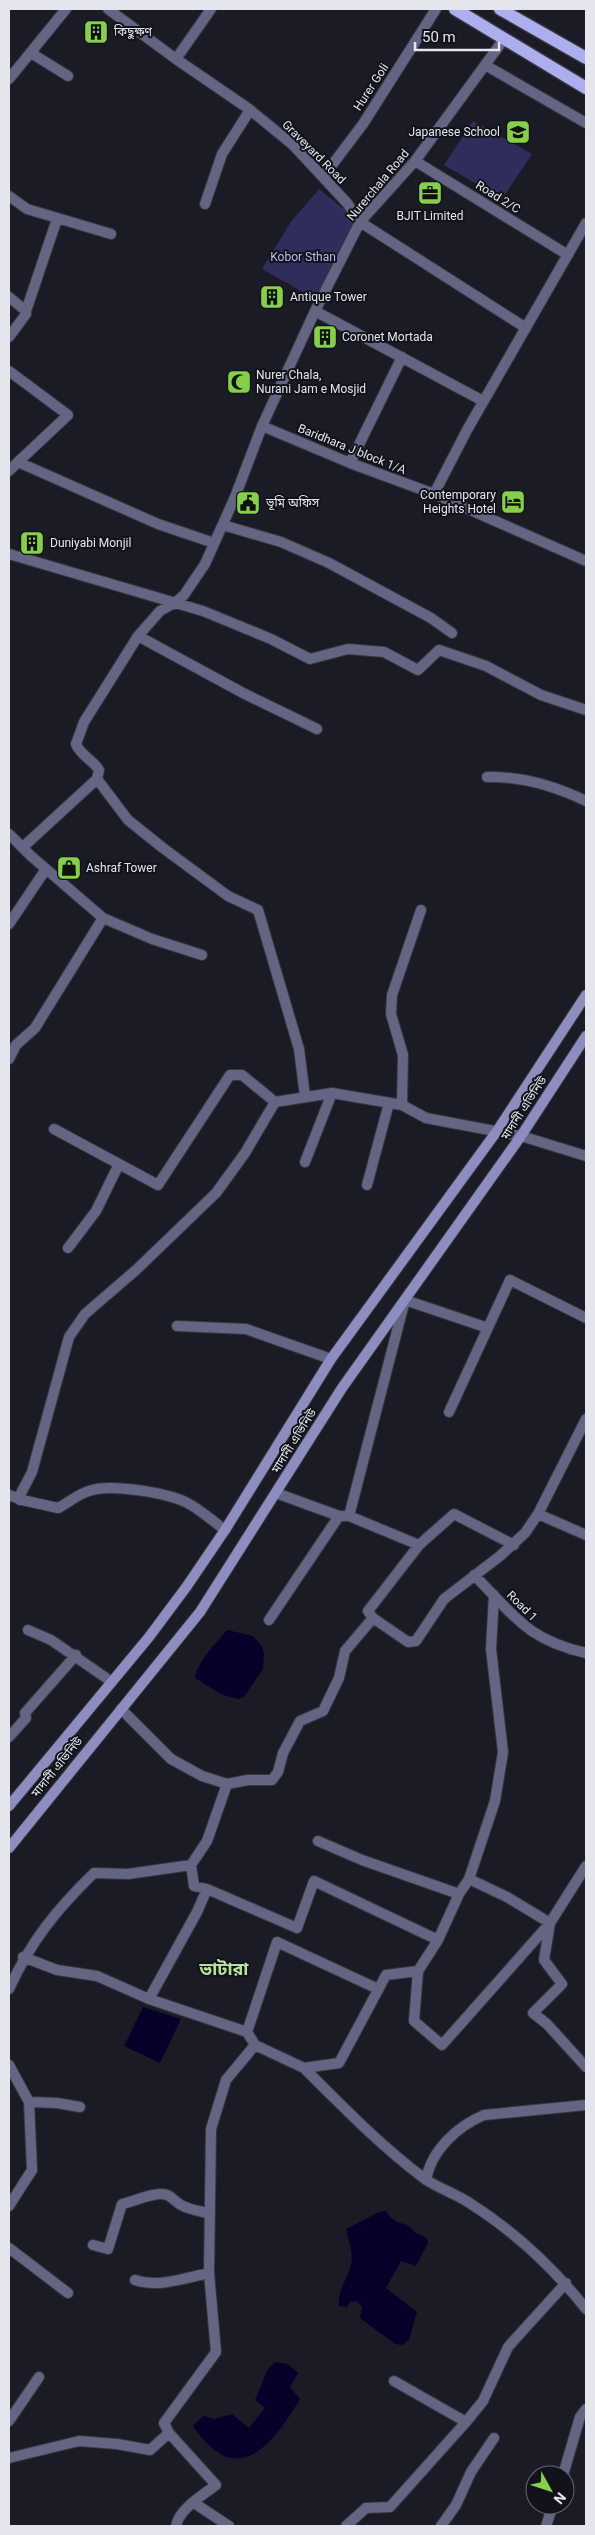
<svg xmlns="http://www.w3.org/2000/svg" width="595" height="2535" viewBox="0 0 595 2535" font-family="Roboto,'Noto Sans Bengali',sans-serif">
<rect width="100%" height="100%" fill="#1b1b25"/>
<path fill="#2f2d5b" d="M473,121l59,33 -30,45 -58,-34z
M319,189l37,30 -39,81 -55,-31 28,-46z"/>
<path fill="#070028" d="M227,1630l26,6 8,9 3,8 -1,16 -19,28 -6,2 -15,-4 -28,-17c3,-18 21,-34 32,-48z
M143,2007l38,12 -21,44 -36,-17z
M386,2211c10,16 18,10 24,16 8,8 3,5 16,10l2,6 -12,23 -15,-5 -15,27 31,24 -8,28 -7,5 -7,-1 -35,-26 2,-11 -5,-6 -7,1 -3,5 -8,-1c-2,-14 9,-29 12,-41 3,-11 -3,-25 -5,-36l33,-17z
M275,2362l13,2 10,9 -8,14 10,12c-28,47 -63,92 -107,27l10,-10 11,3 18,-5 17,14 16,-20 -10,-8 13,-31z"/>
<g fill="none" stroke-linecap="round" stroke-linejoin="round">
<defs>
<path id="minor" d="M108,9l68,50 73,50 44,36 54,58 13,19 166,106
M31,53l37,23
M176,59l35,-50
M485,65l101,58
M9,79l57,-70
M415,161l153,94
M323,177l40,-53 73,-115
M9,196l18,13 84,25
M205,204l17,-50 28,-44
M9,297l17,14 31,-92
M315,311l168,90
M9,337l17,-23v-3
M9,371l59,44 -50,47
M262,426l88,37 84,31 152,67
M350,463l52,-106
M9,471l9,-9 140,62 56,19
M434,494l33,-64 119,-207
M223,525l58,17 48,21 102,55 21,15
M9,554l194,57 68,28 39,20 38,-10 36,3 34,18 21,-20 47,16 55,29 45,15
M138,636l105,57 74,36
M487,777c35,-1 68,9 99,24
M97,779l31,41 35,28 65,48 30,14 41,139 6,47
M9,834l22,22 72,62 49,21 50,16
M23,847l74,-68 2,-9c-6,-10 -19,-15 -23,-26l8,-22 54,-86 22,-25 16,-9 8,-7 21,-31 30,-67 27,-71 53,-115 45,-89 55,-61 89,-122
M9,924l37,-55
M9,1059l7,-14 19,-17 68,-110
M402,1105l1,-50 -12,-41 1,-19 29,-85
M54,1129l104,56 72,-110h12l33,27
M305,1162l27,-69
M367,1185l22,-82
M68,1248l28,-37 23,-47
M177,1326l69,3 85,30
M449,1412l61,-132 76,38
M276,1493l63,23h10l70,29
M9,1495l13,5 36,8c10,-5 20,-14 31,-17 21,-8 83,2 102,14 12,7 23,17 34,25
M20,1500l-1,-3 13,-25 37,-135 16,-23 51,-44 80,-77 29,-40 30,-51 57,-9 70,12 24,13 95,18 65,20
M538,1514l48,21
M349,1516l56,-216 83,28
M474,1575c40,40 53,65 112,78
M494,1595l-3,54 12,103 -8,49 -26,78 -10,15 -21,46 -20,31 -4,50 28,24 108,-122 36,-57
M373,1618l-5,-7 51,-66 35,-31 60,31
M269,1620l70,-104
M28,1630l23,10 61,42
M121,1709l50,50 31,17 25,8
M9,1737l17,-19 -1,-5 51,-58
M318,1841l44,19 97,34
M191,1865l3,21 13,3 90,39 17,-47 124,59
M469,1879l38,18 43,26 -6,37 18,24 -29,29 14,11 39,43
M23,1957l34,13 40,6 52,23 98,33 8,13 49,23 35,-5 47,-88 32,-4
M9,1989c22,-48 47,-79 85,-116l34,1 63,-9 16,-24 20,-57 21,-4h24l6,-8 5,-19 17,-32 23,-10 16,-33 6,-27 28,-33 35,24 8,-1 28,-42 56,-43 25,-23 13,-19 48,-95
M149,1999l48,-87 10,-23
M247,2032l30,-90 101,47
M9,2065l20,37 3,68 -23,36
M304,2068c39,39 77,78 121,111 13,9 29,14 43,23 46,29 85,65 118,107
M29,2102l28,1 23,4
M426,2180c5,-30 32,-54 58,-65l102,-10
M93,2245l15,4 14,-45c13,-3 24,-9 38,-10 11,-1 14,8 23,12 8,4 18,5 27,8
M9,2248l59,45
M135,2280c23,8 50,-2 74,-7
M9,2421l30,-44
M466,2422l17,-21 25,-54 58,-64
M169,2433l47,52c-13,10 -37,24 -40,41
M9,2458l70,-17 38,3 33,6 19,-17 -5,-10 52,-71 -7,-79 2,-144 15,-49 29,-35
M563,2475l17,-58 6,-8
M194,2503l35,23
M346,2526l20,-18 24,-1 76,-85 -72,-41
M441,2526l15,-21 15,-33 23,-34
M546,2526l7,-21"/>
<path id="secondary" d="M9,1806l140,-169 38,-51 38,-56 106,-171 166,-228 89,-136
M9,1848l191,-236 142,-224 179,-252 65,-100"/>
<path id="primary" d="M455,9l131,79
M500,9l86,49"/>
</defs>
<use href="#minor" stroke="#373741" stroke-width="12"/>
<use href="#secondary" stroke="#373741" stroke-width="12"/>
<use href="#primary" stroke="#373741" stroke-width="15"/>
<use href="#minor" stroke="#646483" stroke-width="10"/>
<use href="#secondary" stroke="#8d8ebf" stroke-width="10"/>
<use href="#primary" stroke="#adaeee" stroke-width="12"/>
</g>
<defs>
<symbol id="building-square" viewBox="-11 -11 22 22"><rect x="-9" y="-9" width="18" height="18" rx="4" fill="#86cf4b" stroke="#12121b"/><path d="M-4-6H4V6H1V3H-1V6H-4ZM-2.5-4.3h1.7v1.8h-1.7ZM.8-4.3h1.7v1.8H.8ZM-2.5-1h1.7V.8h-1.7ZM.8-1h1.7V.8H.8Z" fill="#111"/></symbol>
<symbol id="school-square" viewBox="-11 -11 22 22"><rect x="-9" y="-9" width="18" height="18" rx="4" fill="#86cf4b" stroke="#12121b"/><path d="M0-5L7-2L0 1L-7-2ZM-4 1L0 2.5L4 1V4Q0 6-4 4Z" fill="#111"/></symbol>
<symbol id="office-square" viewBox="-11 -11 22 22"><rect x="-9" y="-9" width="18" height="18" rx="4" fill="#86cf4b" stroke="#12121b"/><path d="M-6-3h4V-5.5h4V-3h4V5H-6ZM-1-4.5V-3h2v-1.5ZM-6 0V1H6V0Z" fill="#111"/></symbol>
<symbol id="mosque-square" viewBox="-11 -11 22 22"><rect x="-9" y="-9" width="18" height="18" rx="4" fill="#86cf4b" stroke="#12121b"/><path d="M3.5-4.9A6 6 0 1 0 3.5 4.9A5 5 0 1 1 3.5-4.9Z" fill="#111"/></symbol>
<symbol id="hotel-square" viewBox="-11 -11 22 22"><rect x="-9" y="-9" width="18" height="18" rx="4" fill="#86cf4b" stroke="#12121b"/><path d="M-6-4.5h1.5V1H6V5H4.5V3h-9V5H-6ZM-4 0a1.8 1.8 0 1 1 3.6 0ZM.5 0V-2.5h3Q6-2.5 6 0Z" fill="#111"/></symbol>
<symbol id="civic-square" viewBox="-11 -11 22 22"><rect x="-9" y="-9" width="18" height="18" rx="4" fill="#86cf4b" stroke="#12121b"/><path d="M-.6-6.5H3V-4.5H.6V-3L4-1V1h2V6H-6V1h2V-1L-.6-3ZM-1.2 2.5V6h2.4V2.5Z" fill="#111"/></symbol>
<symbol id="shop-square" viewBox="-11 -11 22 22"><rect x="-9" y="-9" width="18" height="18" rx="4" fill="#86cf4b" stroke="#12121b"/><path d="M-5-2.5h2.3a2.7 3.5 0 0 1 5.4 0H5L5.5 6h-11ZM-1.5-2.5h3a1.5 2.3 0 0 0-3 0Z" fill="#111"/></symbol>
</defs>
<g fill-rule="evenodd">
<use href="#building-square" x="82" y="18" width="28" height="28"/>
<use href="#school-square" x="504" y="118" width="28" height="28"/>
<use href="#office-square" x="416" y="179" width="28" height="28"/>
<use href="#building-square" x="258" y="283" width="28" height="28"/>
<use href="#building-square" x="311" y="323" width="28" height="28"/>
<use href="#mosque-square" x="225" y="368" width="28" height="28"/>
<use href="#hotel-square" x="499" y="488" width="28" height="28"/>
<use href="#civic-square" x="234" y="489" width="28" height="28"/>
<use href="#building-square" x="18" y="529" width="28" height="28"/>
<use href="#shop-square" x="55" y="854" width="28" height="28"/>
</g>
<g text-anchor="middle" dominant-baseline="central" stroke-width="4" stroke-linejoin="round" paint-order="stroke">
<g font-size="12" fill="#e5e6ed" stroke="#12121b" text-anchor="start">
<text x="114" y="32">কিছুক্ষণ</text>
<text x="500" y="132" text-anchor="end">Japanese School</text>
<text x="430" y="216" text-anchor="middle">BJIT Limited</text>
<text x="290" y="297">Antique Tower</text>
<text x="342" y="337">Coronet Mortada</text>
<text x="256" y="375">Nurer Chala,<tspan x="256" dy="14">Nurani Jam e Mosjid</tspan></text>
<text x="496" y="495" text-anchor="end">Contemporary<tspan x="496" dy="14">Heights Hotel</tspan></text>
<text x="266" y="503">ভূমি অফিস</text>
<text x="50" y="543">Duniyabi Monjil</text>
<text x="86" y="868">Ashraf Tower</text>
</g>
<g font-size="12" fill="#e5e6ed" stroke="#12121b">
<text transform="translate(371 87) rotate(-57)">Hurer Goli</text>
<text transform="translate(314 152) rotate(45)">Graveyard Road</text>
<text transform="translate(378 185) rotate(-50)">Nurerchala Road</text>
<text transform="translate(498 197) rotate(32)">Road 2/C</text>
<text transform="translate(352 449) rotate(22)">Baridhara J block 1/A</text>
<text transform="translate(524 1108) rotate(-57)">মাদানী এভিনিউ</text>
<text transform="translate(294 1441) rotate(-58)">মাদানী এভিনিউ</text>
<text transform="translate(522 1606) rotate(45)">Road 1</text>
<text transform="translate(57 1767) rotate(-51)">মাদানী এভিনিউ</text>
</g>
<g font-size="12" fill="#bbbdf7" stroke="#12121b">
<text x="303" y="257">Kobor Sthan</text>
</g>
<g font-size="18" font-weight="bold" fill="#b7e09d" stroke="#12121b">
<text x="224" y="1968">ভাটারা</text>
</g>
</g>
<rect width="595" height="2535" fill="none" stroke="#e5e6ed" stroke-width="20"/>
<g transform="translate(550 2490) rotate(130)"><circle r="24" fill="#12121b" stroke="#66676f"/>
<path d="M0-4L9 19L0 12L-9 19Z" fill="#86cf4b"/>
<text y="-8" font-size="14" font-weight="bold" text-anchor="middle" fill="#e5e6ed">N</text>
</g>
<path d="M415 42v8h84v-8" fill="none" stroke="#e5e6ed" stroke-width="2.5"/>
<text x="422" y="42" font-size="15" fill="#e5e6ed" stroke="#12121b" stroke-width="4" paint-order="stroke">50 m</text>
</svg>
